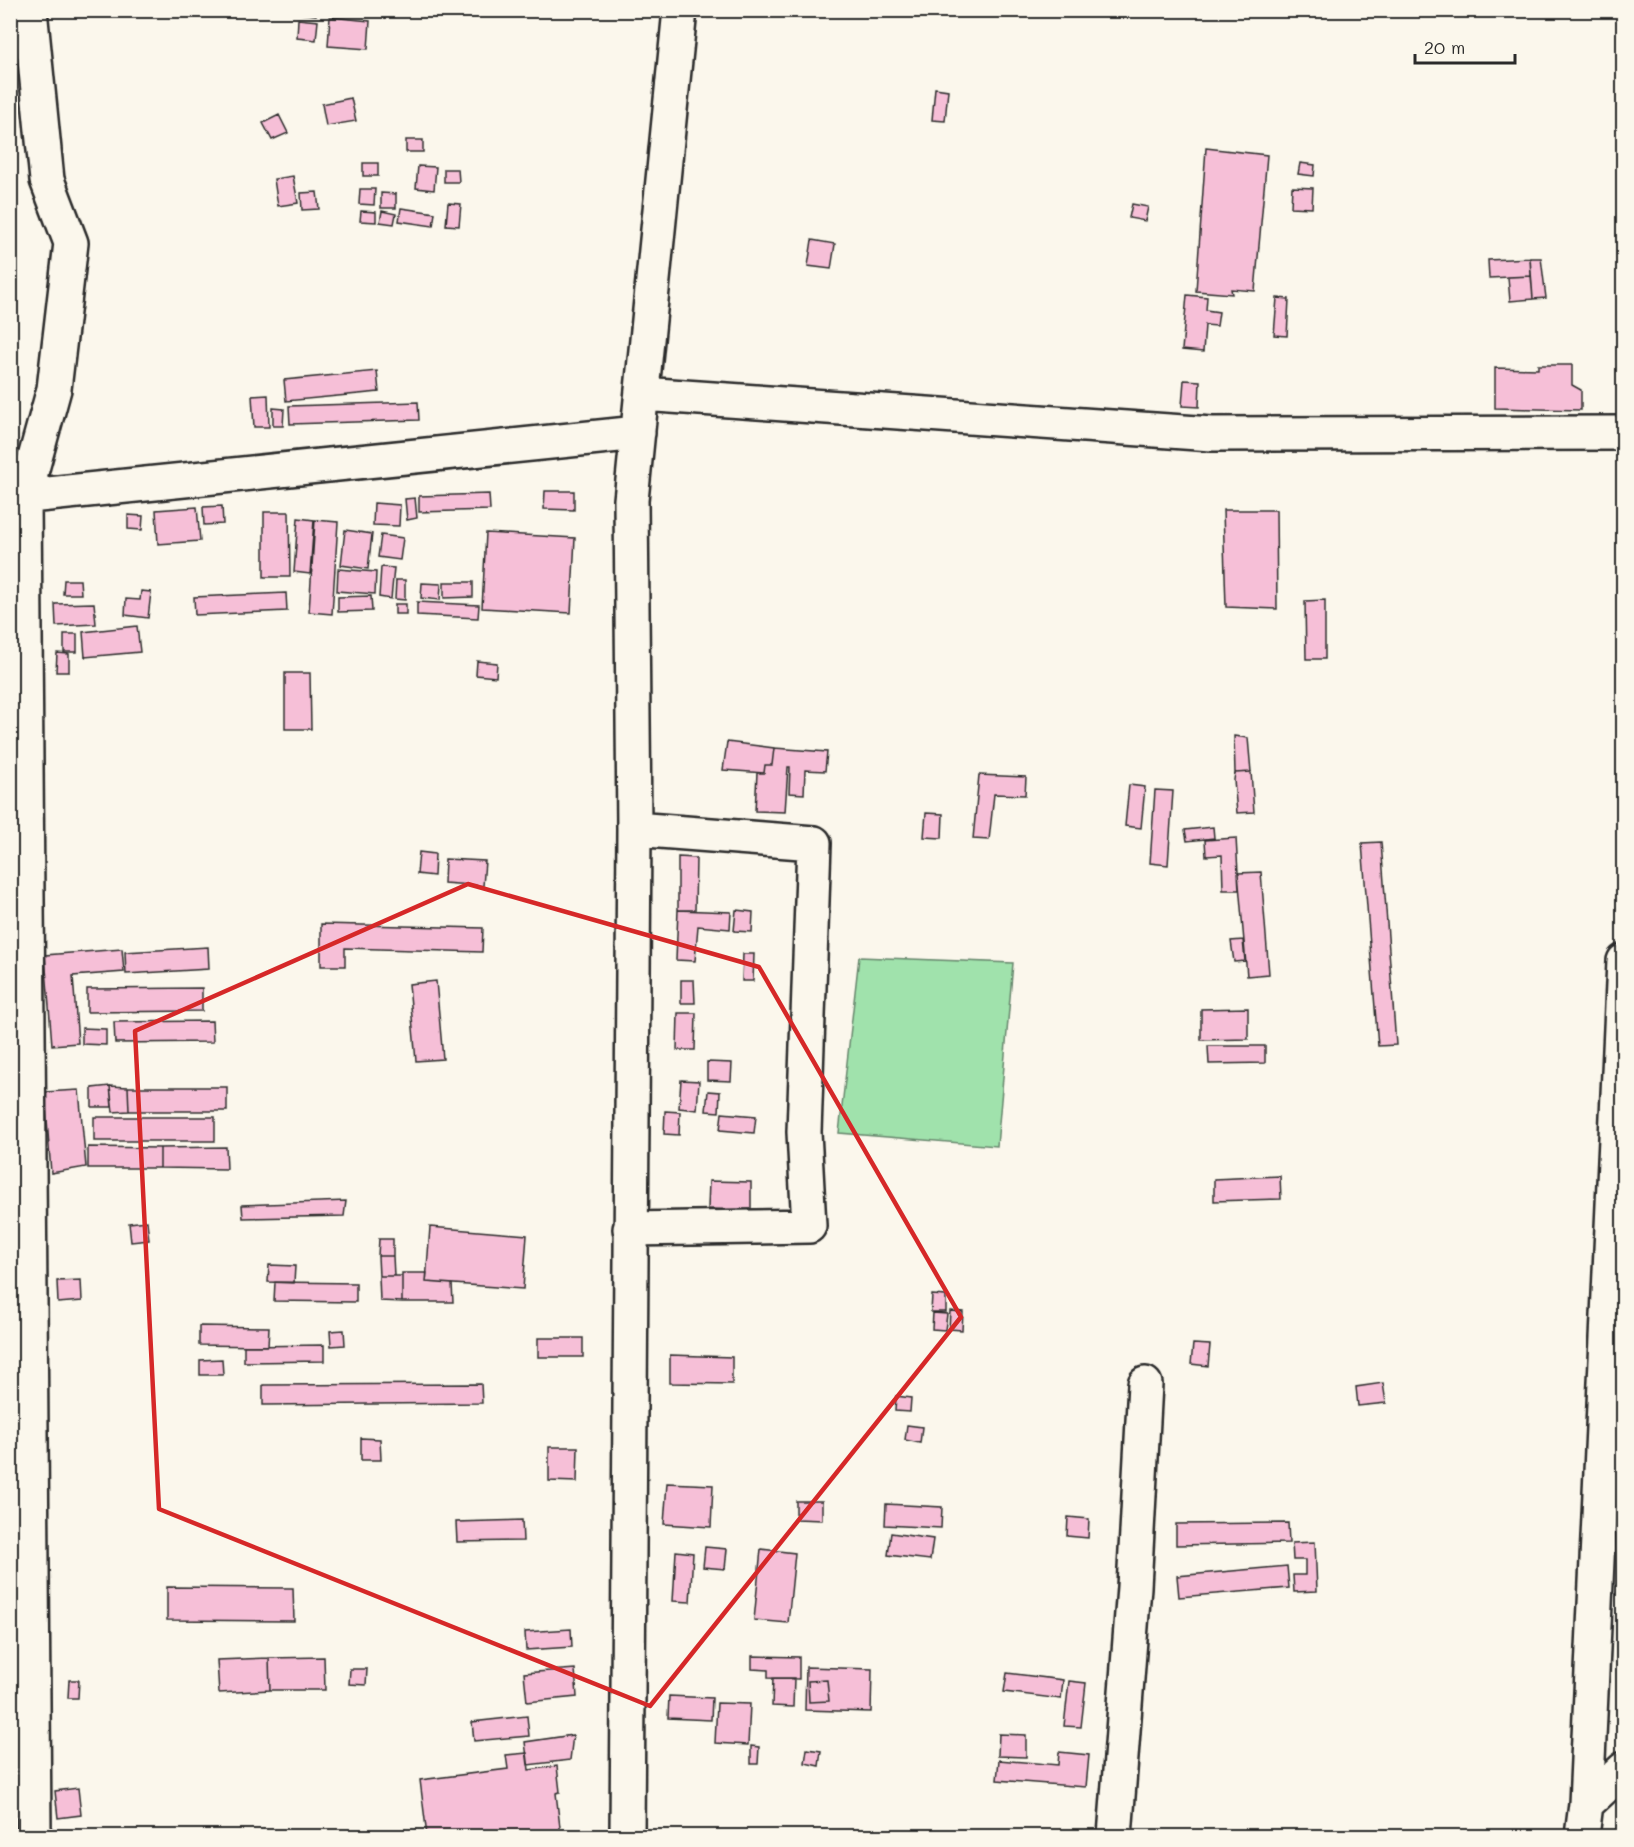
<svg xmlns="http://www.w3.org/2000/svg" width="1634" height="1847" viewBox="0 0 1634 1847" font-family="Mali,sans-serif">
<rect width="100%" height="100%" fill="#fbf7ec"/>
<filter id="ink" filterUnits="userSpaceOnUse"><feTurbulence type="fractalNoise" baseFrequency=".0167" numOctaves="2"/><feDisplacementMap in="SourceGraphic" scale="12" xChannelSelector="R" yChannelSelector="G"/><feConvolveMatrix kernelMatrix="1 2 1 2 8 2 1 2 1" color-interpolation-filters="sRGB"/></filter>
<g filter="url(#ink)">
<path fill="#a0e2ac" stroke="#66866c" stroke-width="1.5" d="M859,957l154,6 -16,183 -158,-13z"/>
<path fill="#f6bfd7" stroke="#2b2b2b" stroke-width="1.5" d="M300,10h17l-1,5 -17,-2z
M330,17l40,4 -2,28 -40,-3z
M298,19l20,2 -2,19 -19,-2z
M935,88l13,2 -3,31 -13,-1z
M351,98l5,23 -30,5 -4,-22z
M279,115l9,18 -16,7 -9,-17z
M406,140h17v12h-17z
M1206,148l61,7 -12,136 -24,-2 1,5 -36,-3z
M363,163h15v13h-15z
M1300,163l15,2 -1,11 -16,-2z
M418,166l18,1 -2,23 -18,-2z
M444,169h14l1,13h-15z
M293,176l5,27 -20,3 -4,-27z
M1292,187l21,1 -1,20 -21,-1z
M360,189h15l-1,16 -15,-1z
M317,192l2,17 -17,1 -1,-17z
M381,193l15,1v14h-15z
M448,203l13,1 -2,22 -13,-1z
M1132,204l16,3 -3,14 -16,-3z
M401,208l34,5 -2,13 -34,-5z
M361,211l15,1v10l-16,-1z
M382,211l14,3 -2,10 -14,-2z
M812,240l23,4 -4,25 -23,-3z
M1530,258h11l5,40 -13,1z
M1530,258l1,18 -42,2 -1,-18z
M1531,276l2,23 -23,2 -2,-24z
M1187,295l20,2 -1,13 13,2 -2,14 -12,-1 -2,27 -21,-2z
M1277,298l12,1 -2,37 -13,-1z
M1538,365h34v20l9,5v20l-86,-2v-40l43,1z
M377,371l2,21 -93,9 -2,-21z
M1184,380l16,1 -1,26 -17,-1z
M268,395l1,32h-15l-2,-31z
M418,402l1,18 -129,4 -1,-18z
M273,408l11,1 -1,17h-10z
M545,491h29v19l-30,-1z
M489,494l1,16 -71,2v-16z
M415,498l2,20 -10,2 -2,-21z
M374,503l26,2 -1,21 -26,-1z
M222,506l1,18 -19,1 -1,-18z
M197,507l3,34 -42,3 -2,-34z
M1223,510h53l1,99 -51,-2z
M264,512h25l1,65h-26z
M128,515l15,1 -1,14 -14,-1z
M298,518l16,2 -4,54 -16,-2z
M315,520l23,2 -6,92 -23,-2z
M345,530l27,4 -4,35 -27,-4z
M486,533l89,5 -4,75 -89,-5z
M381,535l22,3 -3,22 -22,-3z
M381,567l13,1 -3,31 -12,-2z
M338,569l38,3 -1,22 -38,-3z
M64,580h16l1,14h-18z
M396,580h9v20l-10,-1z
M444,582h29v15l-29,1z
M422,583l19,1 -1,16 -19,-2z
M141,591l10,1 -3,26 -23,-3 1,-16 14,1z
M286,593l1,18 -92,4 -1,-18z
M371,596l1,15 -34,1v-15z
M1325,600v59h-19l-1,-58z
M417,602l62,3 -1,13 -61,-3z
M94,603l2,21 -40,2 -1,-22z
M395,604h11v10h-11z
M137,626l3,26 -55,5 -2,-25z
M64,634h13v18h-13z
M57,653l12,1v18h-13z
M477,661l20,2 -1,14 -20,-2z
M285,673h25l1,56h-26z
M1234,736l14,2 3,34 -16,1z
M727,742l47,6 -2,17h-7l-1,8 -41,-3z
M774,748l53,4 -2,19 -20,-1 -1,24 -15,-1 1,-26h-2l-3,45 -30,-1 2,-38h7l1,-8h7z
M1251,772l3,40 -17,1 -3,-33 1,-7z
M979,775l47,2 -1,18 -31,-1 -5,46 -16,-1z
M1129,785l16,2 -4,41 -16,-2z
M1155,790l18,1 -5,74 -18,-2z
M926,813l17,1 -1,24 -18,-1z
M1213,827l1,11 -27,3 -2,-11z
M1236,838l3,52h-16l-1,-35 -16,1 -1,-16z
M1381,842l15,203 -18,1 -16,-203z
M419,852l16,2 -1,22 -17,-2z
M678,857l18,1 -1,52h-17z
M445,859l40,2 -2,25 -39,-3z
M1261,872l8,102 -22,2 -9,-103z
M678,910l53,2 -1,17 -32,-3 -3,35 -19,-1z
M736,910l17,2 -1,20 -18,-1z
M321,924l162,4 -1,24 -137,-4v18h-24z
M1243,940l2,21 -11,1 -3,-21z
M208,947l1,22 -83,5 -1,-22z
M122,949l2,23 -51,4 5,67 -26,2 -7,-90z
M743,954h11l-1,27h-11z
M681,980h13l1,23h-14z
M436,981l7,78 -27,2 -7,-77z
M202,988v23l-115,1v-23z
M1248,1008v31l-47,1v-31z
M678,1013h18l-1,37h-18z
M212,1021l1,21 -98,1 -1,-21z
M82,1028l24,1v16l-24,-1z
M1208,1046h57v17l-56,1z
M707,1062l25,1 -1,18 -24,-1z
M681,1080l18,1 -2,29 -18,-2z
M110,1086l2,21h-20v-19z
M110,1086l18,1 1,24 -16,1z
M128,1087h99v24h-98z
M79,1090l7,77 -35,6 -6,-81z
M708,1091l12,1 -1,20 -13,-1z
M665,1111l15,1 -1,23 -15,-1z
M722,1113l34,3 -2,17 -34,-3z
M94,1117h121v24h-121z
M88,1147l72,1v20h-72z
M226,1147l1,22 -67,-1v-20z
M1280,1176l1,23 -67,2v-22z
M709,1181l42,1v29l-43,-2z
M346,1201l-2,15 -101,2 -1,-13z
M147,1221l2,19 -18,2 -2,-19z
M430,1227l97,8 -4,54 -97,-7z
M379,1239h14v17h-15z
M378,1256h15l1,20h-15z
M269,1265l26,1 -1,17 -26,-1z
M402,1273h25l-1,9 26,2 1,18h-51z
M379,1276h23v26l-22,-1z
M81,1280l1,21 -24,2 -1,-22z
M275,1282l81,1v19l-82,-1z
M932,1295l14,1v16h-15z
M950,1311l13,1 -1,18 -13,-1z
M933,1313l14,1 -2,16 -13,-1z
M199,1326l70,1 -1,19 -69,-1z
M344,1330l1,15 -14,1 -1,-15z
M538,1338h45v19h-45z
M1193,1344l17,1 -2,21 -17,-2z
M324,1345v16l-80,1v-16z
M670,1355l62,2v27l-62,-1z
M222,1359l1,16h-23v-15z
M1383,1383l3,20 -28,3 -2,-19z
M481,1384l1,19 -219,2v-20z
M896,1396l15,2 -1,14 -15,-1z
M907,1425l15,2 -2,16 -15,-3z
M361,1438l19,1 1,21h-20z
M549,1447h29l-1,35 -28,-1z
M667,1483l46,2 -2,42 -47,-3z
M796,1501h26v19l-26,-1z
M886,1504l56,3 -1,21 -56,-3z
M1068,1517l21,2 -1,19 -21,-2z
M522,1520l1,21 -66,1 -1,-20z
M1288,1523l1,20 -113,2v-21z
M891,1533l42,6 -3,21 -42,-5z
M1315,1542l2,49 -23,1 -1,-17h12v-15h-12l-1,-17z
M705,1547l22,2 -2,20 -22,-2z
M761,1549l34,4 -7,70 -34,-3z
M676,1551l17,2 -3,49 -17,-1z
M1287,1566l2,22 -110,9 -2,-21z
M167,1587l126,1 1,33 -127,-1z
M571,1629l1,18 -46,3 -1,-18z
M752,1656l47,1v22l-31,-1v-8l-16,-1z
M324,1657l1,33h-55l-1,-32z
M269,1658l1,32 -51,3 -2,-33z
M806,1667l66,2 -1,43 -66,-2z
M350,1669h17l-1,16 -17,-1z
M575,1669l2,28 -50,5 -3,-29z
M1007,1673l56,7 -2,19 -57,-7z
M773,1678h21l-1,29 -21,-1z
M69,1680h10l-1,18h-10z
M827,1680l2,21 -20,1 -1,-21z
M1069,1681l17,2 -5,44 -17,-1z
M669,1696l43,2 -1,22 -43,-2z
M717,1703l33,1 -2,41 -33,-2z
M527,1716l2,20 -55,5 -2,-19z
M999,1734l27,1v22l-28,-1z
M573,1735l-3,25 -42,5 -3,-23z
M751,1746l8,1 -1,17h-7z
M807,1749l14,2 -2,15 -14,-3z
M1059,1752l30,3 -3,32 -89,-7 2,-20 59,5z
M527,1753l2,17 28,-4 3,26 -4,1 5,43h-134l-7,-56 88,-11 -2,-14z
M78,1788l3,27 -23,3 -3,-27z"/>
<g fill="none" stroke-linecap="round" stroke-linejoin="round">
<defs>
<path id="minor" d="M30,10l17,170 24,63 -17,146 -30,109 10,1338
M642,394l570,40 412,-1
M10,498l628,-65
M630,1229l179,-3 -5,-94 10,-289 -180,-14
M1586,1804l38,-35
M627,1836l7,-1007 -3,-329 49,-490
M1115,1836l19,-249 11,-203
M1582,1836l4,-32 38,-843"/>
</defs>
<use href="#minor" stroke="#2b2b2b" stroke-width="38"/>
<use href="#minor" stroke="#fbf7ec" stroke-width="33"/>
</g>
</g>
<path fill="none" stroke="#d62828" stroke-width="4.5" stroke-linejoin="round" d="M468,884l291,83 202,350 -311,389 -491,-197 -24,-478z"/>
<rect width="1634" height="1847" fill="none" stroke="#fbf7ec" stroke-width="36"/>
<rect x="18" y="18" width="1598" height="1811" fill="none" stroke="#2b2b2b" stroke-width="2" filter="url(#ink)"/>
<path d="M1415 54v9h100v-9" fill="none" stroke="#2b2b2b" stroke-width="3"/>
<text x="1424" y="54" font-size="18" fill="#2b2b2b" stroke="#fbf7ec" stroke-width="4.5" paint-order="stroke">20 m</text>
</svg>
